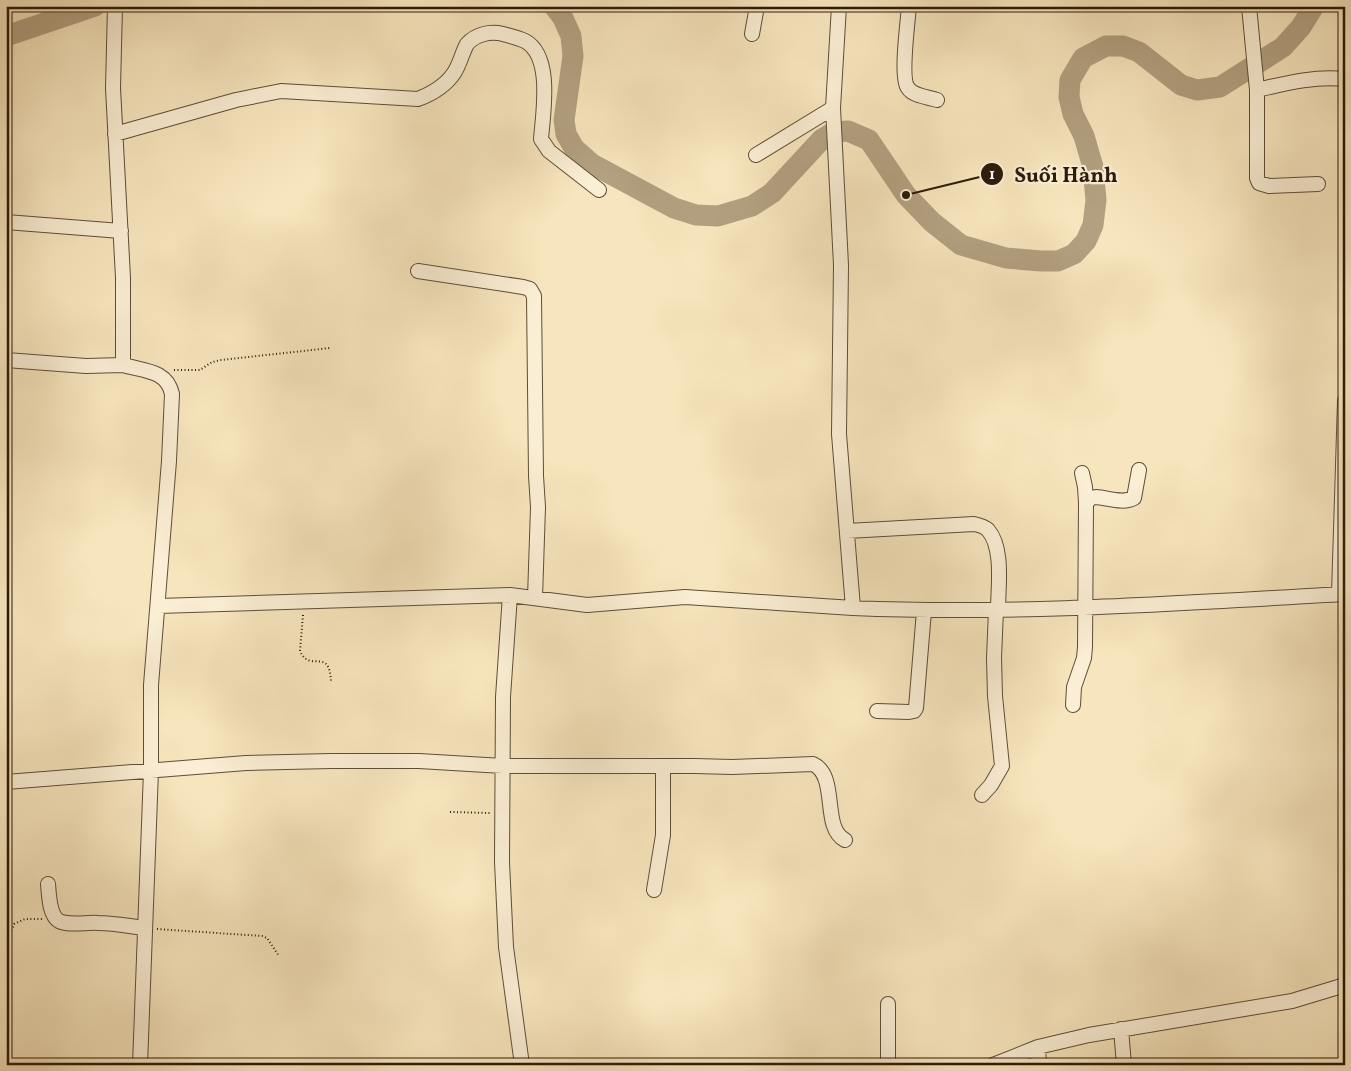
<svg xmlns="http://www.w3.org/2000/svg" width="1351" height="1071" viewBox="0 0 1351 1071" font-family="Vollkorn,serif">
<rect width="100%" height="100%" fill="#f7e5bd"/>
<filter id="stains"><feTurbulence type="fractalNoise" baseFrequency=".004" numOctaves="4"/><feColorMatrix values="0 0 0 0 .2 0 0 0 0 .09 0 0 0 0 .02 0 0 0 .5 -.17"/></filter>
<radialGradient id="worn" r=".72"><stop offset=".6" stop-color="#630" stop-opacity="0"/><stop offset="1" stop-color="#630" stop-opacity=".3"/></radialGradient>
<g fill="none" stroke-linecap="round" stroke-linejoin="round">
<path stroke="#b2a080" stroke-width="21" d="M554,6l9,12 8,18 2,20 -9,64 2,14 8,14 18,16 82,44 22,7 22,1 34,-10 20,-13 50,-54 12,-7 14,-1 21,9 37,55 26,27 29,23 45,13 35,3h17l16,-7 12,-13 7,-16 3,-25 -3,-33 -9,-31 -11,-22 -4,-17 1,-17 13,-22 23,-12h17l16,6 42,33 16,5 23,-3 63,-40 18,-20 13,-21
M6,36l89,-30"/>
<defs>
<path id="minor" d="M839,6l-6,102 8,157 -2,169 14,174c164,7 328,-5 492,-14
M909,6c-1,15 -9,72 -1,82 5,8 20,9 29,12
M1249,6l8,84v88l2,5 10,3 49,-2
M752,34l5,-28
M1257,90c30,-7 57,-14 88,-11
M115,134l121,-34 45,-9 137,8c13,-5 28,-14 36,-26 6,-9 8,-20 13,-29 9,-10 23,-13 36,-10 7,2 15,4 22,7 28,15 18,72 16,98l8,12 50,39
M756,155l77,-47
M6,222l115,9
M418,271l105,16 7,2 4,7 2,180 2,31 -3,91
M6,360l80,6 37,-1v-87l-10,-190 2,-82
M123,365c21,6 44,5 49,29l-3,67 -18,224v86l-11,294
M1086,503l5,-5 5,-1c12,1 27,7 38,1l5,-28
M847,531l127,-7c5,1 10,2 14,6 16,18 10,58 10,80
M1339,594l6,-193
M510,595l-7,102 -1,165 4,85 16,118
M158,606l352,-11 77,10 98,-8 168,11
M1073,705l1,-18 10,-29 1,-11 1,-144 -1,-16 -3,-14
M877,711l32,1 5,-1 2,-3 8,-97
M6,782l240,-19 85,-2h88l84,5h192l37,1 81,-3c26,12 8,64 32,76
M982,795l9,-10 11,-19 -7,-70 -1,-38 2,-48
M48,884c1,10 1,31 11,37 10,5 28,1 39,2 15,0 31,3 46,5
M654,890l9,-55v-69
M1121,1029l3,36
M1038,1047l1,18
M888,1065v-61
M993,1065l45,-18 51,-12 203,-34 53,-16"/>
</defs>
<use href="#minor" stroke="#5e4e37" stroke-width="16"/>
<path stroke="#2b1b0a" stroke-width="2" stroke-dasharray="1 2.5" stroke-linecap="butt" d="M174,370h26l12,-8 9,-2 109,-12
M303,615l-3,36c10,23 30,-6 31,32
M450,812l40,1
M157,929l105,7 5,2 12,18
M6,958l4,-23 4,-11 11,-5h17"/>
<use href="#minor" stroke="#faeed4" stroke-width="14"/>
</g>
<path fill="none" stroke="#2b1b0a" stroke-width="2" d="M906 195L992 174"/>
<g fill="#2b1b0a" stroke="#faeed4" stroke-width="2">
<circle cx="906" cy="195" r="5"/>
<circle cx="992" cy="174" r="12"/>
</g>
<g font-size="15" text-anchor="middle" font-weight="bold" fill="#fff">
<text x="992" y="179">1</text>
</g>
<g font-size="21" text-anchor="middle" font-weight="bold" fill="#2b1b0a" stroke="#faeed4" stroke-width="4.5" stroke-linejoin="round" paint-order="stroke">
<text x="1066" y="182">Suối Hành</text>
</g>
<rect width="1351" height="1071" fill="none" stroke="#f7e5bd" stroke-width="25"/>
<rect x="8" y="8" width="1336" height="1056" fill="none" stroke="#2b1b0a" stroke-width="2.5"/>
<rect x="12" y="12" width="1326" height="1046" fill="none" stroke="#2b1b0a"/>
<rect width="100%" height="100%" filter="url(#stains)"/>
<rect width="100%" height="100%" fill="url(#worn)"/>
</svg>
